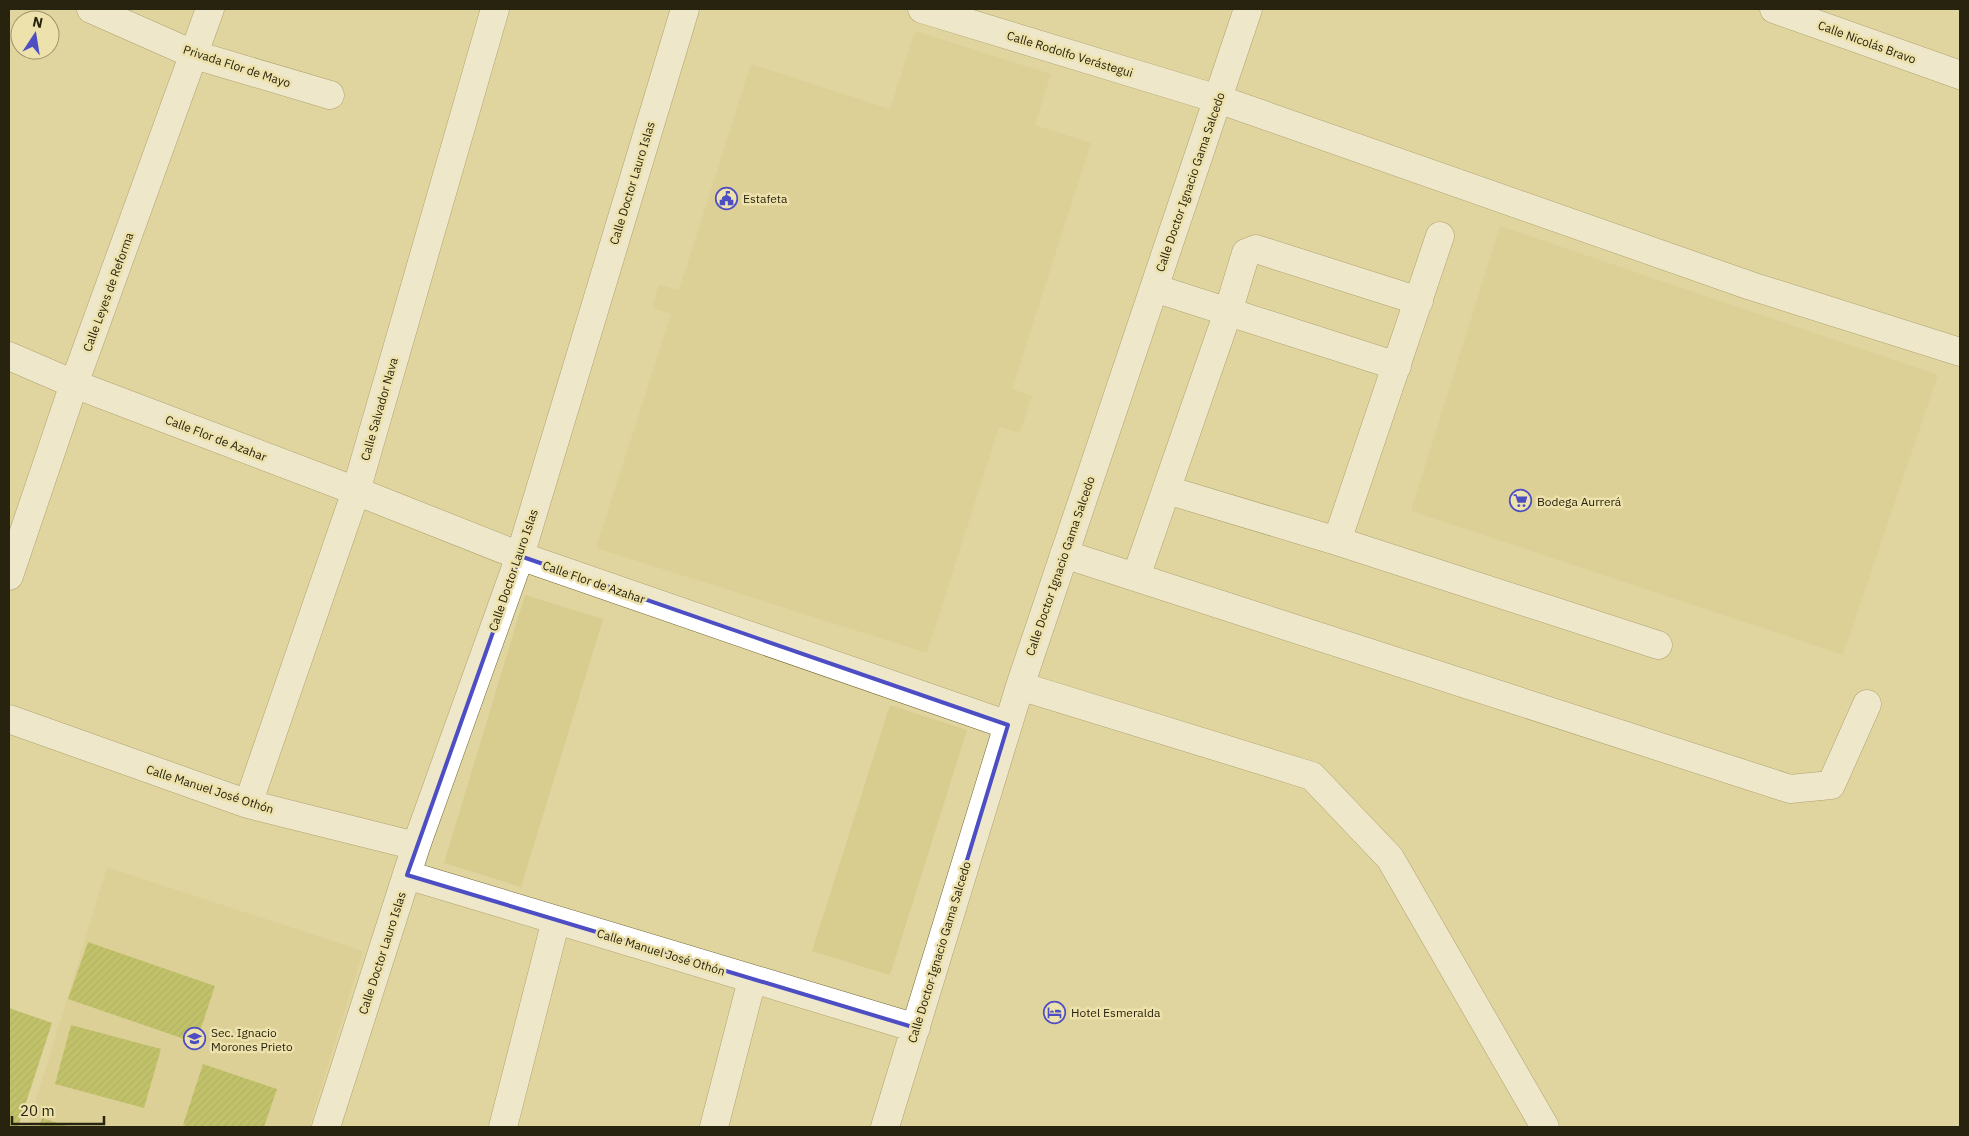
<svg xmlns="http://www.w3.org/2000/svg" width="1969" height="1136" viewBox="0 0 1969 1136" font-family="'IBM Plex Sans',sans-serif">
<defs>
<pattern id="building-hatch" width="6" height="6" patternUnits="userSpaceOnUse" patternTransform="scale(1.25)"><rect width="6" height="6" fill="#9bac29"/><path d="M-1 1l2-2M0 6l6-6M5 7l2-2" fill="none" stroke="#7e8c22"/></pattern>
</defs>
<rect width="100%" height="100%" fill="#e0d49f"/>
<path fill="#d9cc8f" d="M915,31l136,43 -16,51 56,18 -79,246 20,7 -12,37 -21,-6 -72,226 -331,-105 75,-234 -19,-6 7,-24 20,6 72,-226 139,45z
M1500,226l438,149 -95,280 -432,-144z
M525,595l78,24 -82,268 -77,-24z
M890,705l77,25 -77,245 -78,-24z
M107,867l256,84 -54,176h-281z"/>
<path fill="url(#building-hatch)" d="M88,942l127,44 -19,57 -128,-44z
M9,1008l43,15 -34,104h-9z
M71,1025l90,24 -17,59 -89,-24z
M203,1064l74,25 -13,38h-74l-7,-2z
M42,1118l28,9h-31z"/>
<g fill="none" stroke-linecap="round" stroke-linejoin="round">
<defs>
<path id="minor" d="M91,9l104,46 135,40
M922,9l296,90 533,187 209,66
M1774,9l186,66
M1154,288l243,78
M9,356l65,28 282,107 164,65 488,169
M1167,490l170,51 321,104
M1337,541l103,-305
M1064,554l726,235 41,-4 36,-81
M9,576l65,-192 136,-375
M1136,577l92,-265 18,-59 10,-4 163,52
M1020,686l292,90 78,82 155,269
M9,719l239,85 168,42
M248,804l108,-313 139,-482
M407,875l509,153
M326,1127l90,-281 104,-290 165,-547
M503,1127l53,-207
M714,1127l38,-147
M885,1127l135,-441 228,-677"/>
</defs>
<use href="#minor" stroke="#736837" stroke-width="29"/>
<use href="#minor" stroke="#fff" stroke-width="28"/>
</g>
<path d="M0 0H1969V1136H0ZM520,556l488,169 -92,303 -509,-153z" fill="#e0d49f" fill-opacity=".55" fill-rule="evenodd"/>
<path fill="none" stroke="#4d4ec4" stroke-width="4" stroke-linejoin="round" d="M520,556l488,169 -92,303 -509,-153z"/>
<defs>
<symbol id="civic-ring" viewBox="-11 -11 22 22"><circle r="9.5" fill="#ede1ac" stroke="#4d4ec4" stroke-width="1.5"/><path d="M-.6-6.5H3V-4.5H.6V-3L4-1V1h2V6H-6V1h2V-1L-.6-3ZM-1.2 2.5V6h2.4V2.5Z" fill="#4d4ec4"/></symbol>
<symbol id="supermarket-ring" viewBox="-11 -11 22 22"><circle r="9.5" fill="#ede1ac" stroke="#4d4ec4" stroke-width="1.5"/><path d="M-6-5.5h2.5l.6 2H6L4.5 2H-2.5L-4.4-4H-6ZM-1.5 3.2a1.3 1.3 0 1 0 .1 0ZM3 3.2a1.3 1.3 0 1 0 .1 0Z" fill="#4d4ec4"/></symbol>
<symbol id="hotel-ring" viewBox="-11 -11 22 22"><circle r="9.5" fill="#ede1ac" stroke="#4d4ec4" stroke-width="1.5"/><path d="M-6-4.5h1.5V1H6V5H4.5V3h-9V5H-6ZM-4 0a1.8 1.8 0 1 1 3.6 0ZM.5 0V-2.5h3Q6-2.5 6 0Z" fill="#4d4ec4"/></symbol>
<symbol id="school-ring" viewBox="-11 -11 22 22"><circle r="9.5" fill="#ede1ac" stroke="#4d4ec4" stroke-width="1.5"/><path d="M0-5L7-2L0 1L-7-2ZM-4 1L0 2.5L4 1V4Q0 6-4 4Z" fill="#4d4ec4"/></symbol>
</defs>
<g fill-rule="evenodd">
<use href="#civic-ring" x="714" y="186" width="25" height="25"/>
<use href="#supermarket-ring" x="1508" y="488" width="25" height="25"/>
<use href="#hotel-ring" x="1042" y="1000" width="25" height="25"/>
<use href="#school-ring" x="182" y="1026" width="25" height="25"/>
</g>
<g text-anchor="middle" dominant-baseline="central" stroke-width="5" stroke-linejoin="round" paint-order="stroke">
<g font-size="12" fill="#28230e" stroke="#ede1ac">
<text transform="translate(1867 42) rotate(20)">Calle Nicolás Bravo</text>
<text transform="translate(1070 54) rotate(17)">Calle Rodolfo Verástegui</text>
<text transform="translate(237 66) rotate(18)">Privada Flor de Mayo</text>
<text transform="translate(1190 182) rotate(-71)">Calle Doctor Ignacio Gama Salcedo</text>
<text transform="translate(632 183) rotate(-73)">Calle Doctor Lauro Islas</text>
<text transform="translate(108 292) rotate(-70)">Calle Leyes de Reforma</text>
<text transform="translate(379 409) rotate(-74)">Calle Salvador Nava</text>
<text transform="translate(216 438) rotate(21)">Calle Flor de Azahar</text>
<text transform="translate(1060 566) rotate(-71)">Calle Doctor Ignacio Gama Salcedo</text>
<text transform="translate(513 570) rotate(-71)">Calle Doctor Lauro Islas</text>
<text transform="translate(594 582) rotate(19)">Calle Flor de Azahar</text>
<text transform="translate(210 789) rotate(18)">Calle Manuel José Othón</text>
<text transform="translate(661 952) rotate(17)">Calle Manuel José Othón</text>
<text transform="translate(939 952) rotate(-73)">Calle Doctor Ignacio Gama Salcedo</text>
<text transform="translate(382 953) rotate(-72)">Calle Doctor Lauro Islas</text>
</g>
<g font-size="12" fill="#28230e" stroke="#ede1ac" text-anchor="start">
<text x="743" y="198">Estafeta</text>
<text x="1537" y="501">Bodega Aurrerá</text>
<text x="1071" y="1012">Hotel Esmeralda</text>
<text x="211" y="1032">Sec. Ignacio<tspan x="211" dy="14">Morones Prieto</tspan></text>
</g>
</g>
<rect width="1969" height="1136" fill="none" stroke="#28230e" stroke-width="20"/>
<g transform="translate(35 35) rotate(12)"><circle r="24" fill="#ede1ac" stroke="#9e956d"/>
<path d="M0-4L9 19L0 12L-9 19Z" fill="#4d4ec4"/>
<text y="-8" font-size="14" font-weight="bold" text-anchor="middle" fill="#28230e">N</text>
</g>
<path d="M12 1116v8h92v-8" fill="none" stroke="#28230e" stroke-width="2.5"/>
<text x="20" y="1116" font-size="15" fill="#28230e" stroke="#ede1ac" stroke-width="4" paint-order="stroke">20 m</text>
</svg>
